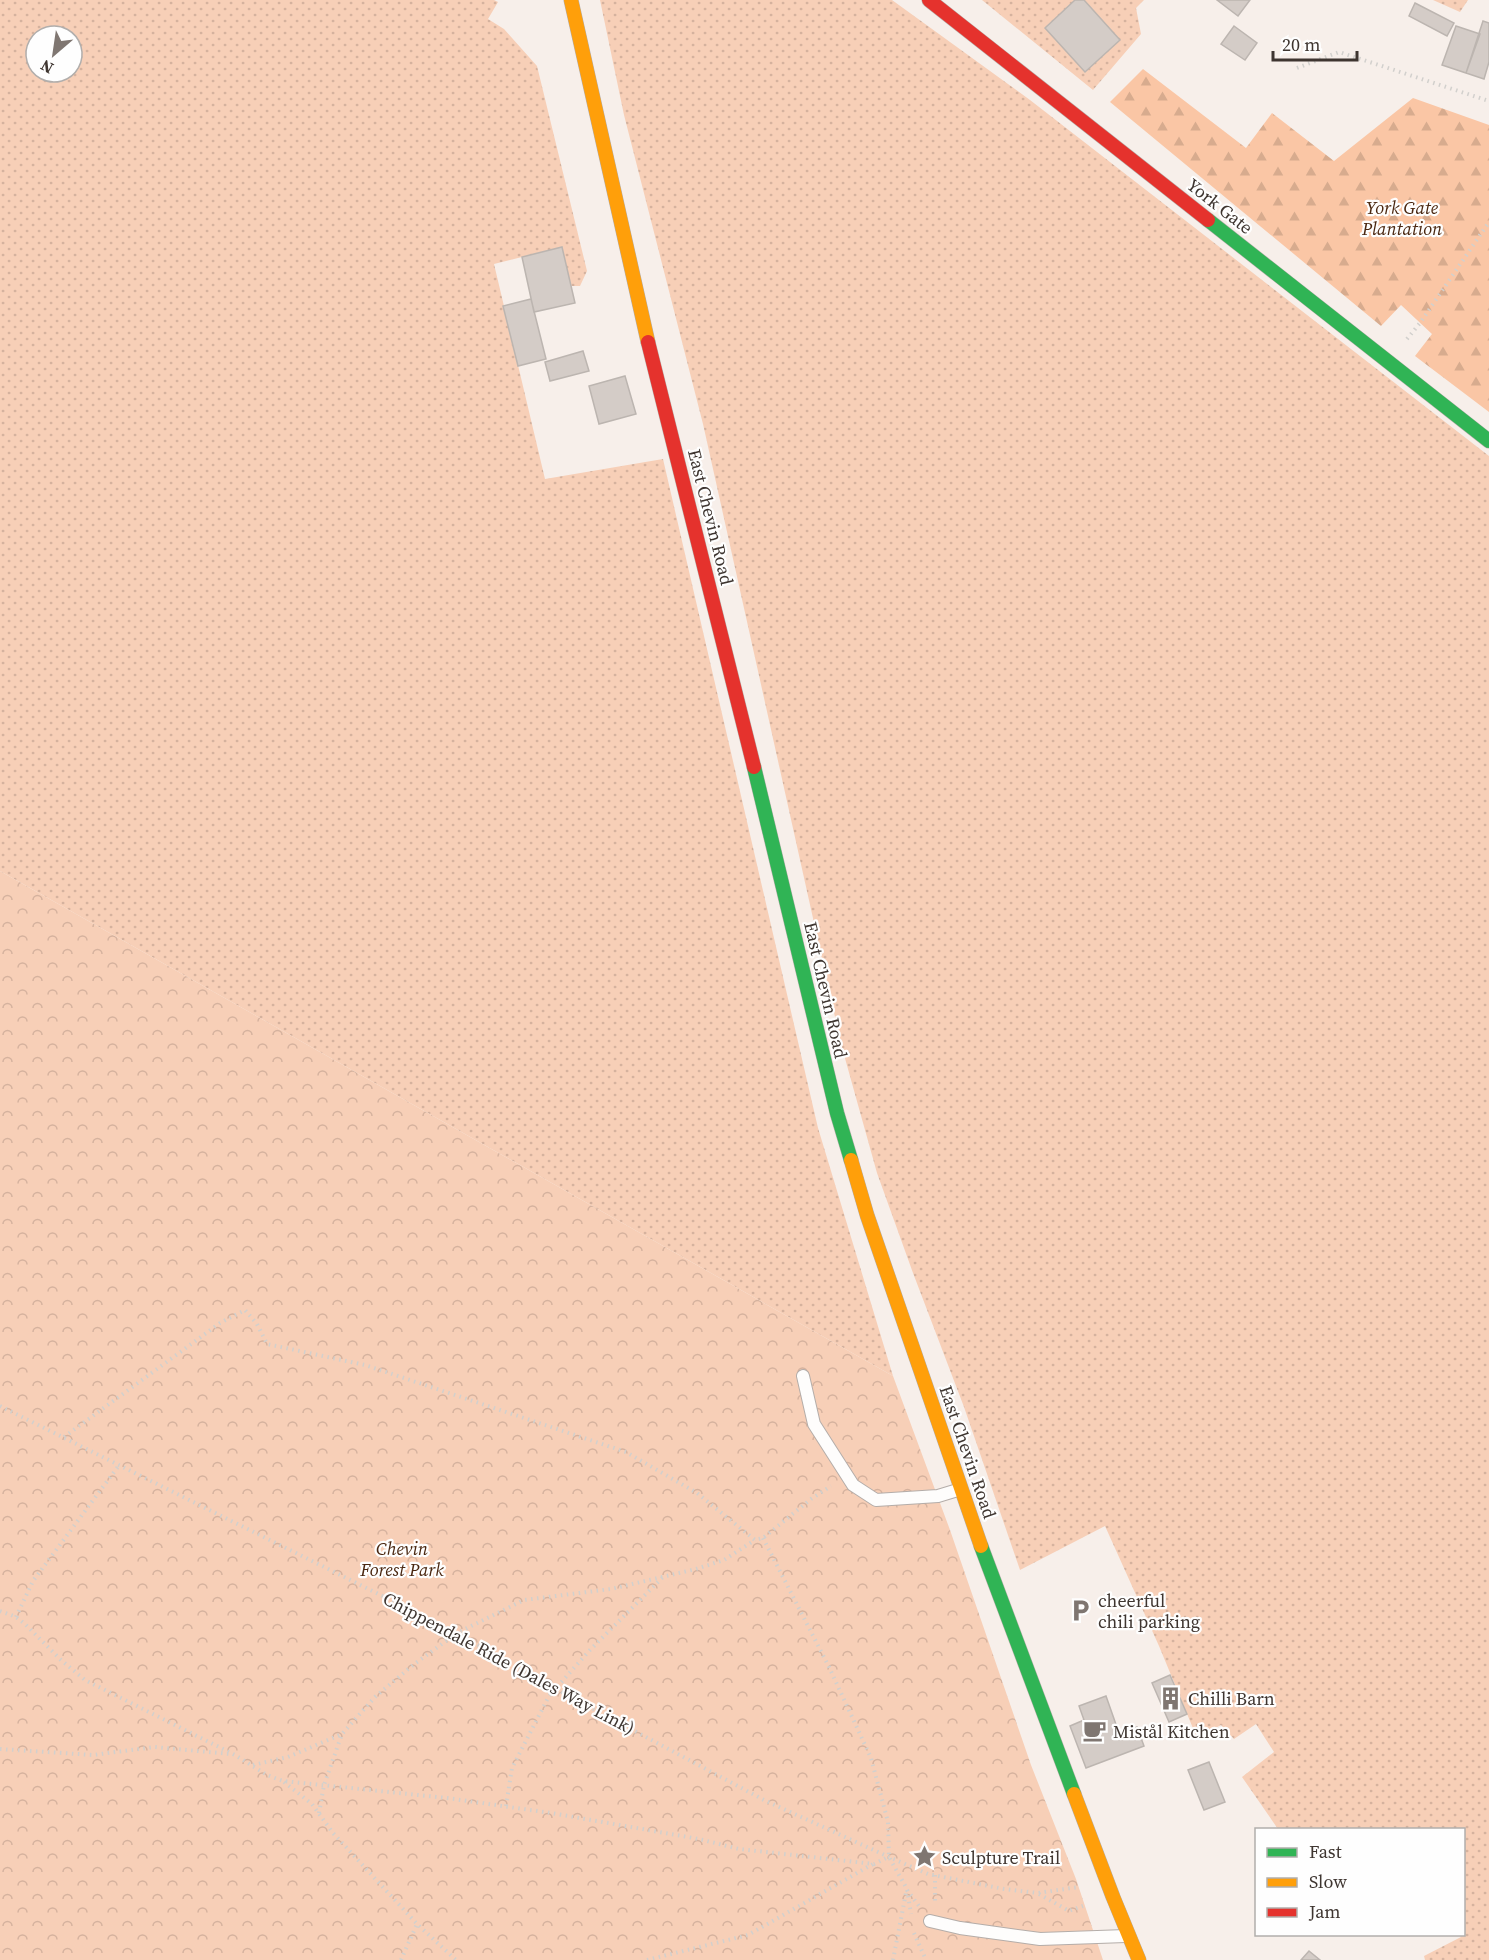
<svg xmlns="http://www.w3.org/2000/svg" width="1489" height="1960" viewBox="0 0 1489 1960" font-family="'Source Serif 4',serif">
<defs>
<pattern id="grass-dots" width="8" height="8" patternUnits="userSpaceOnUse" patternTransform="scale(1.5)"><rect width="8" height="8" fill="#f7cfb7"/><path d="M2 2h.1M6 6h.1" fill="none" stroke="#d5b29e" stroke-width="1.8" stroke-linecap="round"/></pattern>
<pattern id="forest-firs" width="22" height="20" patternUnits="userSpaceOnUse" patternTransform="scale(1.5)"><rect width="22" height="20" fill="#fac6a5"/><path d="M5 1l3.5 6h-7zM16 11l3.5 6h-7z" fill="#d7ab8e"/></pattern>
<pattern id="park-crowns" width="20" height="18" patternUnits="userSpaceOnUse" patternTransform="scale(1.5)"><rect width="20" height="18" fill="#f7cfb7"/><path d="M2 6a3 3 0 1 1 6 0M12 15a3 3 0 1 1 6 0" fill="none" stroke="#d5b29e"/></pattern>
</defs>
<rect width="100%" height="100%" fill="#f7efea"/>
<path fill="url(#grass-dots)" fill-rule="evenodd" d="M0,0h494l4,2 -10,17 16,10 33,37 50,205 -7,15h-9l-9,-39 -68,17 51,215 118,-20 155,669 75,248 -893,-505zM36,36h36v36h-36z
M600,0h292l138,100 459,356v1504h-64l-1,-4 37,-19 -2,-2 5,-1v-104l-186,-1 -36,-52 32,-25 -18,-28 -22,15 -13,-14 -24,13 -38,-92 -54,-120 -85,44 -56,-163 -51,-134 -36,-100 -36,-129 -138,-620 -79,-309z
M982,0h162l-8,8 5,26 -48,56z
M1433,0h35l-8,12z"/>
<path fill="url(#forest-firs)" d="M1143,69l103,79 26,-35 62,48 79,-63 76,27v287l-74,-56 17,-22 -31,-29 -20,21 -271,-224z"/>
<path fill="url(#park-crowns)" d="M0,871l893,505 57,154 81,235 45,114 27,81h-1103z"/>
<path fill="#d4ccc7" stroke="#bcb5b0" stroke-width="1.5" d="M1075,0h9l36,40 -35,32 -40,-44z
M1217,0h33l-12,16z
M1415,3l39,20 -7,13 -38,-20z
M1483,21l6,2v39l-5,17 -18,-6z
M1234,26l23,17 -12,17 -24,-16z
M1456,26l24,8 -14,39 -24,-8z
M562,247l13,56 -41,9 -12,-55z
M531,299l15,60 -28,7 -15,-60z
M583,351l6,20 -39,10 -5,-19z
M625,376l11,38 -37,10 -10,-38z
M1170,1675l17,39 -18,8 -17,-39z
M1106,1696l13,37 18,-6 7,19 -58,22 -16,-42 14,-6 -5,-14z
M1209,1762l16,40 -21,8 -16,-40z
M1309,1951l11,9h-19z"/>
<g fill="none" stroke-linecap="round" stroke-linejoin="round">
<defs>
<path id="lane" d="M803,1376l11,48 39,61 23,15 62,-4 23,-7
M930,1921l30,7 80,11 86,-3"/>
<path id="fast" d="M1208,220l281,221
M754,767l83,346 14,47
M981,1546l93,248"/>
<path id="slow" d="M571,0l77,342
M851,1160l16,55 114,331
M1074,1794l39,103 26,63"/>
<path id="jam" d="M929,0l279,220
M648,342l106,425"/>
</defs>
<use href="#lane" stroke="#b4ada9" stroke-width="14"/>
<use href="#fast" stroke="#b4ada9" stroke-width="15"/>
<use href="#slow" stroke="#b4ada9" stroke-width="15"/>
<use href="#jam" stroke="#b4ada9" stroke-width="15"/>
<path stroke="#d2d0cd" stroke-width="4" stroke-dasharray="1.5 4.5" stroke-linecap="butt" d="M1297,68l42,-16 150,49
M1407,339l13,-16 69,-101
M0,1406l457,227 84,48 223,119 125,57 39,17 76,15 34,4 41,-6
M64,1437l156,-114 25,-13 12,14 10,20 98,21 261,87 71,41 58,47 8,-2 48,-39 20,-13
M763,1538l66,129 42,91 17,64 1,35 18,32 4,25
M0,1611l16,6 9,7 36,36 24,20 150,75 32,20 16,6 164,17 104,15 148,26 40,10 135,15 14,-7
M16,1617l17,-36 87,-117
M0,1749l93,6 61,-8 77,7
M253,1765l35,-8 54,-23
M284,1782l28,22 21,29 84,91 39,36
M506,1806l6,-38 37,-72 41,-46 73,-73
M319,1813l5,-28 18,-51 33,-37 38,-32 44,-32 67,-33 87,-11 85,-20 28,-9 31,-20
M935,1875v28
M907,1890l12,16
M1039,1894l30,17 14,-5
M914,1933l12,27
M401,1960l16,-36
M647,1960l101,-25 125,-71
M893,1960l13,-67"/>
<use href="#lane" stroke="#fefdfc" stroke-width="12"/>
<use href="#fast" stroke="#30b455" stroke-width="14"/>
<use href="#slow" stroke="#ff9f0a" stroke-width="14"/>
<use href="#jam" stroke="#e5322d" stroke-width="14"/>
</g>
<defs>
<symbol id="parking-bare" viewBox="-9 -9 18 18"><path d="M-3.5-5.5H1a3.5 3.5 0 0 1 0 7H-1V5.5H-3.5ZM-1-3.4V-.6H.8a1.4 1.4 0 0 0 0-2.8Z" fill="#7f7671" stroke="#fefefe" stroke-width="2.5" paint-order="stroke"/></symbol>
<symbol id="building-bare" viewBox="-9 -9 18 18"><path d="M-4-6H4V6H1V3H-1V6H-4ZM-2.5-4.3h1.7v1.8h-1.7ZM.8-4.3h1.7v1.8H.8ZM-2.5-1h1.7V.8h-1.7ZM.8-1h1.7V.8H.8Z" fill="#7f7671" stroke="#fefefe" stroke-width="2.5" paint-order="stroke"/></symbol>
<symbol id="cafe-bare" viewBox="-9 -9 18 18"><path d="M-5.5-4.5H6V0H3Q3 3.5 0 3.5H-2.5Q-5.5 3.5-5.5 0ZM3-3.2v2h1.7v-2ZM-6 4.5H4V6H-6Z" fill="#7f7671" stroke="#fefefe" stroke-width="2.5" paint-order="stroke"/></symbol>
<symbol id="sight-bare" viewBox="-9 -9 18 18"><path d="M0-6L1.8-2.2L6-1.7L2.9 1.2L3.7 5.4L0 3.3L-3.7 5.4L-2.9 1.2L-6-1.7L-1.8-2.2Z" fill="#7f7671" stroke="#fefefe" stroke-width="2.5" paint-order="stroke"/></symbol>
</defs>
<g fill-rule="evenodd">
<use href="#parking-bare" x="1064" y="1594" width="33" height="33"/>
<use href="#building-bare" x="1154" y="1682" width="33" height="33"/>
<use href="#cafe-bare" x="1078" y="1714" width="33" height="33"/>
<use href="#sight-bare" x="908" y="1840" width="33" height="33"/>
</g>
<g text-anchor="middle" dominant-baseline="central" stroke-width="4.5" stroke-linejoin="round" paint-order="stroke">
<g font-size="18" fill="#3e3530" stroke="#fefefe">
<text transform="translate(1220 206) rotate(38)">York Gate</text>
<text transform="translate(711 517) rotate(76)">East Chevin Road</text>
<text transform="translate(826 990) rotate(77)">East Chevin Road</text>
<text transform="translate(968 1452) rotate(71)">East Chevin Road</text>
<text transform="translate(509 1663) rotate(28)">Chippendale Ride (Dales Way Link)</text>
</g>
<g font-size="18" font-style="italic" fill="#4a2710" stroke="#fefefe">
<text x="1402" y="207">York Gate<tspan x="1402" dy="21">Plantation</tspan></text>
<text x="402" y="1548">Chevin<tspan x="402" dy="21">Forest Park</tspan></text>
</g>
<g font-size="18" fill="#3e3530" stroke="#fefefe" text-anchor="start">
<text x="1098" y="1600">cheerful<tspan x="1098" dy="21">chili parking</tspan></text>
<text x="1188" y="1698">Chilli Barn</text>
<text x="1113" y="1731">Mistål Kitchen</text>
<text x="942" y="1857">Sculpture Trail</text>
</g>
</g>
<rect x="1255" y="1828" width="210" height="108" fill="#fefefe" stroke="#b1aeac" stroke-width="1.5"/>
<rect x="1267" y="1848" width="30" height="9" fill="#30b455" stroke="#b1aeac" stroke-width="1.5"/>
<text x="1309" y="1858" font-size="18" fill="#3e3530">Fast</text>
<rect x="1267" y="1878" width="30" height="9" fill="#ff9f0a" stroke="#b1aeac" stroke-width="1.5"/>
<text x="1309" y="1888" font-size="18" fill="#3e3530">Slow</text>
<rect x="1267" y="1908" width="30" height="9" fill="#e5322d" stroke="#b1aeac" stroke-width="1.5"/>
<text x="1309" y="1918" font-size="18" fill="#3e3530">Jam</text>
<g transform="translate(54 54) rotate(209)"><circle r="28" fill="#fefefe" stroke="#b1aeac" stroke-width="1.5"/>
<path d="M0-4.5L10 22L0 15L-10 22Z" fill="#7f7671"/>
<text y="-9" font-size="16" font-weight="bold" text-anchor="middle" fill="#3e3530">N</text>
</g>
<path d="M1273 51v9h84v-9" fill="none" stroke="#3e3530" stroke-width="3"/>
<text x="1282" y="51" font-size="18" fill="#3e3530" stroke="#fefefe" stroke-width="4.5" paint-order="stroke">20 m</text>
</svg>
